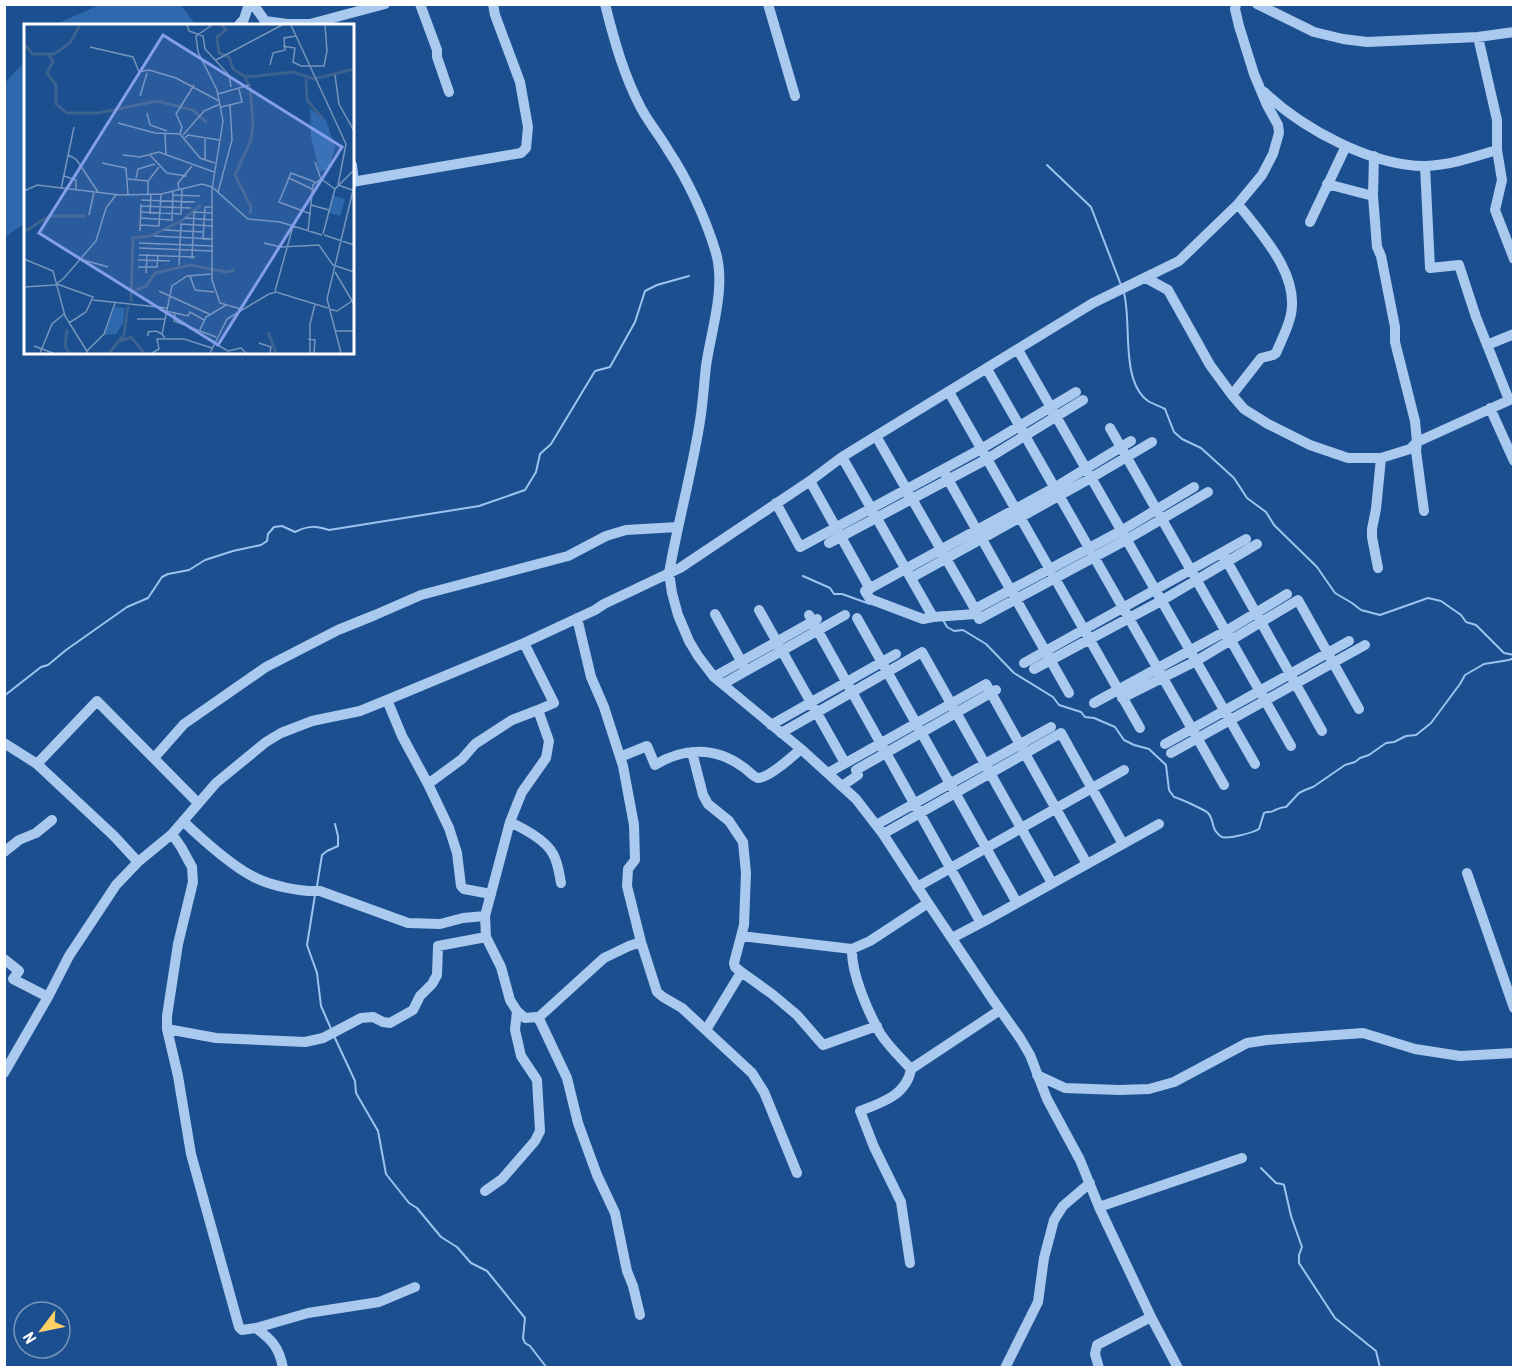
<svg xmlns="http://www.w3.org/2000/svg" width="1518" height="1372" viewBox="0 0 1518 1372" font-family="'Roboto Condensed',sans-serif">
<rect width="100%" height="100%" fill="#1b4f8f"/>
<path fill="#2e69ad" d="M99,5h82l15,20h-142z
M25,61v162l-20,14v-154z"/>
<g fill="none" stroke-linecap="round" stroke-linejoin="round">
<path stroke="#9cc4f0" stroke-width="2" d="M1047,165l44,42 30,78
M1124,293c8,29 -4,88 24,108 5,3 11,5 17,8l9,23 8,7 19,9 33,30 13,20 19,14 8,13 43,42 18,26 17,10 9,7 19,5 48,-17 13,3 20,14 5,7 10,3 28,28 10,2
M803,576l27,12 4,6h8l28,10
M943,620l4,7 7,4 9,-1 23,14 28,29 39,24 6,8 22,7 4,5 9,1 21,9 9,13 10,5 15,4 17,16 3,25 5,7c5,1 31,13 34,16 5,5 4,12 7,17 2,3 4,6 7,7 7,2 30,-4 37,-8l5,-16c3,-2 6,0 9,-2 5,-2 7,-4 13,-4l13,-14 6,-3 8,-3 32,-22 10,-3 5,-4 9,-3 17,-12 8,-1 12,-6 10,-1 15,-12 29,-39 5,-9 19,-11 25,-4 5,-2
M4,696l37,-29 7,-2 18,-15 61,-43 21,-9 14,-21 6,-3 21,-4 16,-10 28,-9 28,-6 6,-4 1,-7 6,-7 8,-1 13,6c14,-7 20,-6 34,-2l150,-24 46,-16 11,-18 4,-18 11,-10 44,-73 15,-4 25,-45 10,-31 12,-6 32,-9
M317,886l5,-31 5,-4 11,-5v-10l-3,-12
M315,895l-8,50 10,28 4,33 11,25
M334,1036l21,45 1,12 22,38 8,43 23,29 8,5 24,29 16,10 14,16 16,8 38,47 -2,20 2,5 5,3 17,22
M1261,1168l15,15 6,1 2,1 7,31 11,31 -3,8v8l36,55 41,33 4,17"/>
<path stroke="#a9c9ee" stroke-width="10" d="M253,4l12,17 22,3h23l75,-20
M420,4l17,46v7l12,35
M605,4c9,36 19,72 36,104 8,15 19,28 27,42 20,30 38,69 48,103 10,35 -5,78 -10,113 -2,18 -3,37 -6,55 -8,51 -22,101 -31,152l3,20 6,22 11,26 9,15 16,21 87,72 55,50 27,35 45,69 63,94 29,41 10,17 17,44 33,61 19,47 52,110 27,51
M768,4l27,92
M1257,4l57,28 29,7 24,3 111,-5 36,-5
M238,26l6,-7 5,-15
M1478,37l19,83v30l5,30 -7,30 19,49
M1264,92c38,36 107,74 161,74 25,-1 49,-9 72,-16
M1374,156l-1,40 4,51 4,9 14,71v15l20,79 2,21 -1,9 8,60
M352,165l2,17
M1425,166l5,102 29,-3 17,52 33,83
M352,182l169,-29 5,-5 2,-21 -8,-45 -25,-67 -2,-11
M1327,184l46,12
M1310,222l36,-76
M1146,278l22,12 42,75 22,30 12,14 24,15 42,21 38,13h33l29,-9 7,-7 97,-44
M1487,345l27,-11
M1018,350l237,414
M987,369l237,416
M949,392l191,336
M1232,395l29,-37 12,-3 3,-2c5,-12 13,-27 15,-39 8,-41 -30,-80 -53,-110
M1490,408l24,53
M1110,428l181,318
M876,436l99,173 4,10 147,-79 82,-48
M842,457l91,160
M945,474l124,219
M810,481l60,108
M776,503l24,44 181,-98 95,-57
M829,543l158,-84 96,-59
M1224,556l98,175
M1378,568l-6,-31v-8l4,-20 5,-51
M911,578l180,-100 61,-36
M975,609l146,-78 73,-44
M759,610l86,153
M715,614l30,54
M976,614l-43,3 -10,2 -53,-20 -5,-8 189,-103 77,-47
M809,615l172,308
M577,618l14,59 13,30 19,59 11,59 1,35 -7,9 -1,17 14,56 16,50 6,5 19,11 70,65 12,19 33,81
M857,618l160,285
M524,643l30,60 -16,7 11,31 -3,17 -24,34 -12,30 -25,94 1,21 15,30 9,33 7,11 8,7 11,-1 4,4 27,57 11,45 19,52 18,38 12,58 6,15 7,29
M1024,663l222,-124
M1034,669l127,-68 96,-57
M714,677l103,-58
M723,684l122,-69
M1122,698l74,-37 102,-61 61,109
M387,700l15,36 26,48 21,44 8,25 4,33 3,3 27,5
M1094,703l132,-72 61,-37
M771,725l125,-71
M781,733l141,-81 130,231
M4,743l33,21 77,72 24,26
M1165,744l184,-103
M692,752l11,43 5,9 21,17 14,21 3,31 -2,52 -10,38 1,4 5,4v3l-34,56
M1171,753l194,-108
M620,757l27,-11 8,19c29,-18 61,-18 88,2 5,3 10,10 15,11 11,0 35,-22 43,-29
M154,758l30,-34 82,-57 72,-37 37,-15 46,-20 147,-39 38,-20 20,-6 52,-3
M37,764l60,-63 101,102
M828,773l158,-89 101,180
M428,784l34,-25 13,-15 37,-24 26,-10
M842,786l16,-11 -2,-5 140,-80
M183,821c20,19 45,42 69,55 18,10 49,16 68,15l88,32 32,1 23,-6 22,-2
M510,822c14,7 36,18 43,32 5,8 6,19 8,29
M876,825l175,-98
M172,834l9,13 11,20 1,15 -15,62 -11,72v13l11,47 13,78 48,173 3,3 14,-2c16,12 23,19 27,40
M883,834l178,-101 62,111
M4,852l15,-12 17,-7 16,-13
M1467,873l47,135
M917,887l207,-117
M741,936l111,13 18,-8 58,-38
M952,938l40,-21 167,-93
M852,949c-1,24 16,63 28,84 8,13 21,25 31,36
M4,959l15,12 -6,8 35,18
M740,971l32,23 25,21 26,30 54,-19
M538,1018l66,-60 25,-12 12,-4
M167,1029l49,9 89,4 18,-4 38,-20 12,-1 10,5 7,1 23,-13 7,-14 12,-12 5,-9 1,-29 48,-9
M4,1073l44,-76 21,-41 47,-71 22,-23 34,-28 44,-51 50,-41 15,-9 31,-12 48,-10 27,-11 137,-57 71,-33 9,-6 76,-36 130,-87 32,-24 34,-21 217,-133 86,-42 59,-57 24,-29 11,-21 6,-21 -1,-8 -11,-20 -13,-31 -15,-48 -4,-17 1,-5
M1037,1075l28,13 54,2 30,-1 25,-7 73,-39 20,-3 96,-7 52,16 45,7 54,-3
M485,1191l17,-12 33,-38 5,-10 -3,-51 -16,-24 -6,-26 2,-19
M1099,1207l143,-49
M910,1263l-9,-61 -27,-55 -14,-36c21,-8 47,-16 51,-42l89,-59
M256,1328l52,-15 71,-11 36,-15
M1005,1368l33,-66 6,-44 10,-38 9,-14 27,-23
M1099,1368l-4,-14 2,-9 54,-28"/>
</g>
<g transform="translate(24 24)">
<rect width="330" height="330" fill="#1b4f8f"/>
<path d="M286,85l16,11 9,27 -6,23 -10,1 -8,-35zM310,172l11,3 -5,17 -11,-3zM91,283l10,1 -2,15 -7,11 -12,1z" fill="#2e69ad"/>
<path fill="none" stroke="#3c6290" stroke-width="3" d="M198,1l4,5 -9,7 2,16 10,4 4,12 13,8 47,-5 21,7 40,-10M0,20l9,10h21l16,-11 10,-18M24,30l5,7 -6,12 9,12v19l11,9h31l59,-12 36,9 14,13M221,54l5,9 3,35 -2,18 -16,35 16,32 -1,7M282,55l1,21 16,19M0,208l25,-16h37M108,268l14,-6 9,-13 35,-8 36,7 9,-2M107,278l2,-64 17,-2 31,-15 20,-16M43,305l-2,17 4,7M244,308l8,21M97,317l10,-4 13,16M85,329l15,-18 4,-29"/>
<path fill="none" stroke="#7695bc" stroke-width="1.5" d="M163,1l2,6 14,5 2,13 24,26 2,12M188,1l-16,11 2,16 19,38 6,31 -11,68v91l8,23 21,6M267,1l55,119 -8,41 14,5M259,22l12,2 -2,14 8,4h23l3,-15 -2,-26M66,23l43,10 6,15 10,-2 27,8 43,23M192,36l66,-35M246,41l3,-12 12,-3 -1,-12 12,-2M311,51l4,29 15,27M194,70l31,-9M116,72l7,-23M197,83l21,-5 -3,-13M123,89l3,12 17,6M94,99l37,10 25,1 20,24 15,5M141,110l1,20M156,110l2,-7 -6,-13 18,-29M159,111l21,-24 16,-7M161,114l3,-3 31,5M181,115v20M44,131l8,4 22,33M99,131l17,2 19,-5 55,20M126,131l17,18 20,3M291,138l6,17M78,139l24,5 2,27M40,152l12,4v10M112,154l2,-9 17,-5M265,154l23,11M104,155l20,2M37,165l13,-62M155,166l-1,-7 14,-17M0,167l13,-6 83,10 41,-1 41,-10 10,3 36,32 32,3 42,13M194,168l14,-52 -2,-35M124,170v-13l11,-14M149,171l27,1M117,176l54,2M287,181l18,5M117,182l50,2M116,188l41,2 1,-25M170,188l19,1M126,190l1,-20M287,190l-32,-12 12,-29 24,9M65,191l5,-23M116,194l32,2 1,-28M161,194l28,2M116,201l19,1 2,-32M140,206l40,2M116,207l1,-27M284,207l5,-46 8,-6 14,10M299,210l12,-45 19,-19M300,211l30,10M130,212l59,3M179,216l2,-33h8M115,219l74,3M240,219l17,4 38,-2 14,20 21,7M115,224l74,3M115,231l56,2M0,235l29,12 12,45 23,37M56,235l28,8M168,235l2,-47M114,236l32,1M155,241l2,-41 32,2M114,243h19l1,-12M311,248l19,32M122,249l1,-19M166,252l5,14 19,2M33,260l36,13 -7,15 -17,11M0,263l31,-2 9,-7 32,-37 10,-33 10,-13M135,267l50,23M251,267l18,-65M69,276l74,8M305,285l8,2 15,-10M142,287l22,5 2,-4 14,8M151,289l-1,8 42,16M113,295h28M176,306l6,-13 20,-12M311,307h19M124,312v-4l8,-1 6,3M141,314l-3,-4 10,-48 15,-10 24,-2M284,315l7,1 -1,13M190,319l14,8 13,-3 5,5M235,319l12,4 -1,6M10,322l19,7M63,327l17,-17 11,-31M16,329l12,-29 12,-10M128,329l7,-4 -2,-10h27l28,9M186,329l17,-34 42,-25 7,-2 52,16M286,329v-29l5,-20M317,329l-14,-54 27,-113"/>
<path fill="#839eea" fill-opacity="0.15" stroke="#839eea" stroke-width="3" d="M139,11l179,112 -124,198 -179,-112z"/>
<rect width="330" height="330" fill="none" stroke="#fff" stroke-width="3"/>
</g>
<rect width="1518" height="1372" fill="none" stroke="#ffffff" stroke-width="12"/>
<g transform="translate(42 1330) rotate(238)"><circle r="28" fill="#1b4f8f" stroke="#7695bc" stroke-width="1.5"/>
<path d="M0-4.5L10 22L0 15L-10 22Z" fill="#ffd166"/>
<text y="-9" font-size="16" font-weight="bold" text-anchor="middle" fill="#ffffff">N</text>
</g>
</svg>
